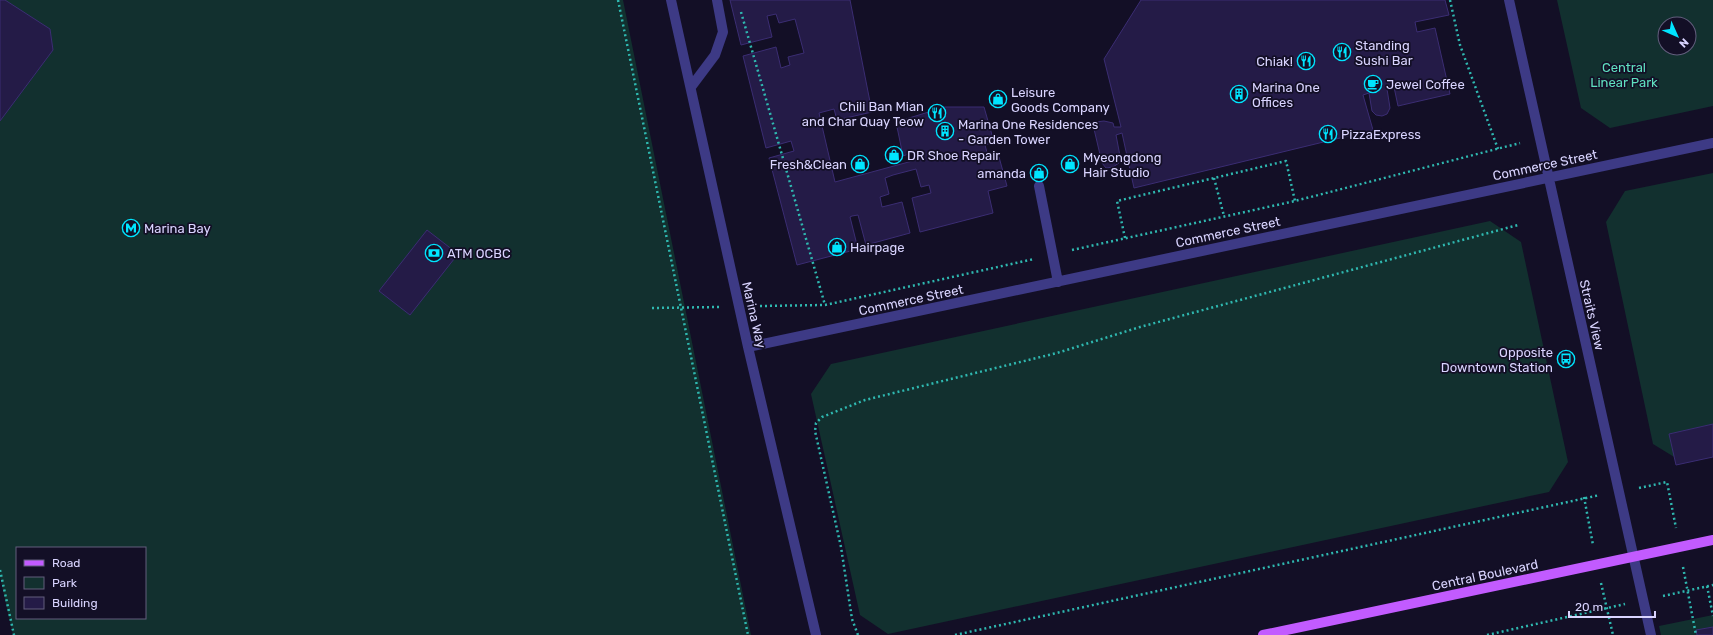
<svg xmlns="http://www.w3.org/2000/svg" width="1713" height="635" viewBox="0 0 1713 635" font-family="Rubik,sans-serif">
<rect width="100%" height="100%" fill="#130f26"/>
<path fill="#12302f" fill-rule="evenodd" d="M0,0h623l128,635h-738l-13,-58zM17,548h128v70h-128z
M1557,0h156v106l-103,22 -29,-20zM1665,24h24v24h-24z
M1713,173v284l-29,6 -31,-19 -47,-222 19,-31z
M1490,221l31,21 47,220 -19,30 -661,142 -28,-19 -49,-221 20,-30z
M1713,615v20h-52l-2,-9z"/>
<path fill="#241b47" stroke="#3b2d73" d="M0,0h5l45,29 3,21 -53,71z
M730,0h120l22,112 -35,8 -3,-11 -15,4 16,69 81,-22 -2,-8 -11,4 -7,-34 49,-15h39l10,35 -9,3 4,15 10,-3 8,29 -19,5 5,22 -73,19 -8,-34 19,-5 -2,-8 -8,2 -5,-18 -23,6 -8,3 4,16 -9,3 2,10 20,-5 8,31 -44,12 -8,-30 -6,1 -2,1 8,32 -61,16 -28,-107 25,-7 -3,-10 -25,7 -23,-92 33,-9 5,21 9,-3 -2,-8 16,-4 -9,-34 -16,4 -3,-9 -9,2 5,21 -31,8z
M1141,0h304l4,15 -34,7 2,10 18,-4 15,66 -52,12 -4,-19 -7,2 3,19 -3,6 -5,2 -6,-1 -4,-4 -3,-18 -6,2 10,35 -239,58 -12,-55 -6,2 4,21 -1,7 -6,4 -7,1 -4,-5 -8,-34 2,-7 8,-1 9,2 1,4h7l-17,-68z
M427,230l31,24 -48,61 -31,-24z
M1713,424v33l-37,8 -7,-31z
M1713,627v8h-16l-1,-5z"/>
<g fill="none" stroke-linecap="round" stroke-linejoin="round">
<path stroke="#2fb8b0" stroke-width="2.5" stroke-dasharray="2 3" stroke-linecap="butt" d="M618,0l130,635
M1450,0l10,45 38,104
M741,12l84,293
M1214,178l10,38
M1125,238l-8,-37 169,-40 9,40
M1072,250l223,-49 225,-58
M760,306l65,-1 209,-46
M652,308l67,-1
M1639,488l28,-6 9,46
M1584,497l9,48
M1683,567l13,68
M0,570l14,65
M1601,583l12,52
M1707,586l6,30
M1663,596l50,-11
M858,635l-6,-16 -11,-72 -26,-116 1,-8 6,-6 43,-17 192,-47 83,-26 378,-102
M955,635l645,-140
M1487,635l138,-31"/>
<path stroke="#3d3a85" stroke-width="10" d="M671,0l77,347 68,288
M1509,0l142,635
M691,87l24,-32 8,-23 -6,-32
M1039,186l19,96
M748,347l965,-204"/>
<path stroke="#c25bff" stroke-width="10" d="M1263,635l450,-95"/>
</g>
<defs>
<symbol id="restaurant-ring" viewBox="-11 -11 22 22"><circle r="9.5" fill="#130f26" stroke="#00e5ff" stroke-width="1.5"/><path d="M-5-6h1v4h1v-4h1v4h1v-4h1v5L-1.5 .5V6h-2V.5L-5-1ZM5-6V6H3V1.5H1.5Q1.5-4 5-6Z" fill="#00e5ff"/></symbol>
<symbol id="cafe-ring" viewBox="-11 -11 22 22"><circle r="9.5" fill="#130f26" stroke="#00e5ff" stroke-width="1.5"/><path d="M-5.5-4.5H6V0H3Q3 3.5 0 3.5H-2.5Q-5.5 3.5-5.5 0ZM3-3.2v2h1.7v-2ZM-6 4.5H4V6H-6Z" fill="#00e5ff"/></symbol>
<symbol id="building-ring" viewBox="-11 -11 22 22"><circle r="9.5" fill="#130f26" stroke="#00e5ff" stroke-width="1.5"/><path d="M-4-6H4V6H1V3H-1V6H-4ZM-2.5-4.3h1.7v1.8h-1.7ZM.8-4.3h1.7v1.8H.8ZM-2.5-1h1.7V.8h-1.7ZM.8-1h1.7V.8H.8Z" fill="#00e5ff"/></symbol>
<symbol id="shop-ring" viewBox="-11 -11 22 22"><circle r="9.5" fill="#130f26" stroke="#00e5ff" stroke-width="1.5"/><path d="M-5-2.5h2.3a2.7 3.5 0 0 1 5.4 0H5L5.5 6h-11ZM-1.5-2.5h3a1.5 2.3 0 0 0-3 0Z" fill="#00e5ff"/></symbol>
<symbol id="metro-ring" viewBox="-11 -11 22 22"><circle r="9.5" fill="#130f26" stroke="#00e5ff" stroke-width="1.5"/><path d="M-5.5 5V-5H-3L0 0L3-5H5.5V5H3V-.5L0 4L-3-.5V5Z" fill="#00e5ff"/></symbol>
<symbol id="bank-ring" viewBox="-11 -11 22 22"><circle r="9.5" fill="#130f26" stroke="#00e5ff" stroke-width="1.5"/><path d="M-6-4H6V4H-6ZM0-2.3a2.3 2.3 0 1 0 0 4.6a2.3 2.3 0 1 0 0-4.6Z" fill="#00e5ff"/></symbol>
<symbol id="bus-ring" viewBox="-11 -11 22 22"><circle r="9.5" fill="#130f26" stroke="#00e5ff" stroke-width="1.5"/><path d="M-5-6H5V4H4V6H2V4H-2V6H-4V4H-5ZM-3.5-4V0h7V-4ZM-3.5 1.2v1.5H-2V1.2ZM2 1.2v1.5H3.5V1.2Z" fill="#00e5ff"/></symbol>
</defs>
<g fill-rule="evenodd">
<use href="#restaurant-ring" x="1332" y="42" width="20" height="20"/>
<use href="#restaurant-ring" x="1296" y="51" width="20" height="20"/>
<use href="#cafe-ring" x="1363" y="74" width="20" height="20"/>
<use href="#building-ring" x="1229" y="84" width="20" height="20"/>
<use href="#shop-ring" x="988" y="89" width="20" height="20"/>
<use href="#restaurant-ring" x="927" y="103" width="20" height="20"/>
<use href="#building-ring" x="935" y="121" width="20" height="20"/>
<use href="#restaurant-ring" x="1318" y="124" width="20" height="20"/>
<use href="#shop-ring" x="884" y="145" width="20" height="20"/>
<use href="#shop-ring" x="850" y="154" width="20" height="20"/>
<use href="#shop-ring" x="1060" y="154" width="20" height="20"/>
<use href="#shop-ring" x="1029" y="163" width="20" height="20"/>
<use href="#metro-ring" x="121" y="218" width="20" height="20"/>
<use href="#shop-ring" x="827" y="237" width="20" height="20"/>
<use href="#bank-ring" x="424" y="243" width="20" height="20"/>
<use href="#bus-ring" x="1556" y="349" width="20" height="20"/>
</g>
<g text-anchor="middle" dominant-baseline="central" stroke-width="3.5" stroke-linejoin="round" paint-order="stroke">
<g font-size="13" fill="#d9d4ff" stroke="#130f26" text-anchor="start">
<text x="1355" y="45">Standing<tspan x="1355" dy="15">Sushi Bar</tspan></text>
<text x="1293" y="61" text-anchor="end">Chiak!</text>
<text x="1386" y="84">Jewel Coffee</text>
<text x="1252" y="87">Marina One<tspan x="1252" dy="15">Offices</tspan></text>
<text x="1011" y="92">Leisure<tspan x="1011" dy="15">Goods Company</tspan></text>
<text x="924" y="106" text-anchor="end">Chili Ban Mian<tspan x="924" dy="15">and Char Quay Teow</tspan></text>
<text x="958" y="124">Marina One Residences<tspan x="958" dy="15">- Garden Tower</tspan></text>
<text x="1341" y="134">PizzaExpress</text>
<text x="907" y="155">DR Shoe Repair</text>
<text x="1083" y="157">Myeongdong<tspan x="1083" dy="15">Hair Studio</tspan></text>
<text x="847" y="164" text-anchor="end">Fresh&amp;Clean</text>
<text x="1026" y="173" text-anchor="end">amanda</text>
<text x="144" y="228">Marina Bay</text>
<text x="850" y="247">Hairpage</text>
<text x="447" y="253">ATM OCBC</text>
<text x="1553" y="352" text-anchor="end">Opposite<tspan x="1553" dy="15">Downtown Station</tspan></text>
</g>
<g font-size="13" fill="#5fe0c0" stroke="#130f26">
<text x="1624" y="67">Central<tspan x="1624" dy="15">Linear Park</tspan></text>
</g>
<g font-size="13" fill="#d9d4ff" stroke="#130f26">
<text transform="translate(1545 165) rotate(-12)">Commerce Street</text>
<text transform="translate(1228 232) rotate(-12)">Commerce Street</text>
<text transform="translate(911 300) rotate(-12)">Commerce Street</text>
<text transform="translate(754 315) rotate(77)">Marina Way</text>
<text transform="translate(1592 315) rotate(77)">Straits View</text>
<text transform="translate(1485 575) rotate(-12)">Central Boulevard</text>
</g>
</g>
<rect x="16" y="547" width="130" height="72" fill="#130f26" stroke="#625e7d"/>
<rect x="24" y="560" width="20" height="6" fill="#c25bff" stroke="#625e7d"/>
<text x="52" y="567" font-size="12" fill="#d9d4ff">Road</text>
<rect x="24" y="577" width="20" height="12" fill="#12302f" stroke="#625e7d"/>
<text x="52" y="587" font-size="12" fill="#d9d4ff">Park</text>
<rect x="24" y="597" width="20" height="12" fill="#241b47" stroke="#625e7d"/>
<text x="52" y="607" font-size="12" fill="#d9d4ff">Building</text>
<g transform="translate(1677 36) rotate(135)"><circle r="19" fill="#130f26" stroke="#625e7d"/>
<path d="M0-3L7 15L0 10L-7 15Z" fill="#00e5ff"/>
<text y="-6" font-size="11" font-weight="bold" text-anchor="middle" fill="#d9d4ff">N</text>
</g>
<path d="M1569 611v6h86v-6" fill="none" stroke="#d9d4ff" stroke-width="2"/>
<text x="1575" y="611" font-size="12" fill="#d9d4ff" stroke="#130f26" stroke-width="3" paint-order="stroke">20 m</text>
</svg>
